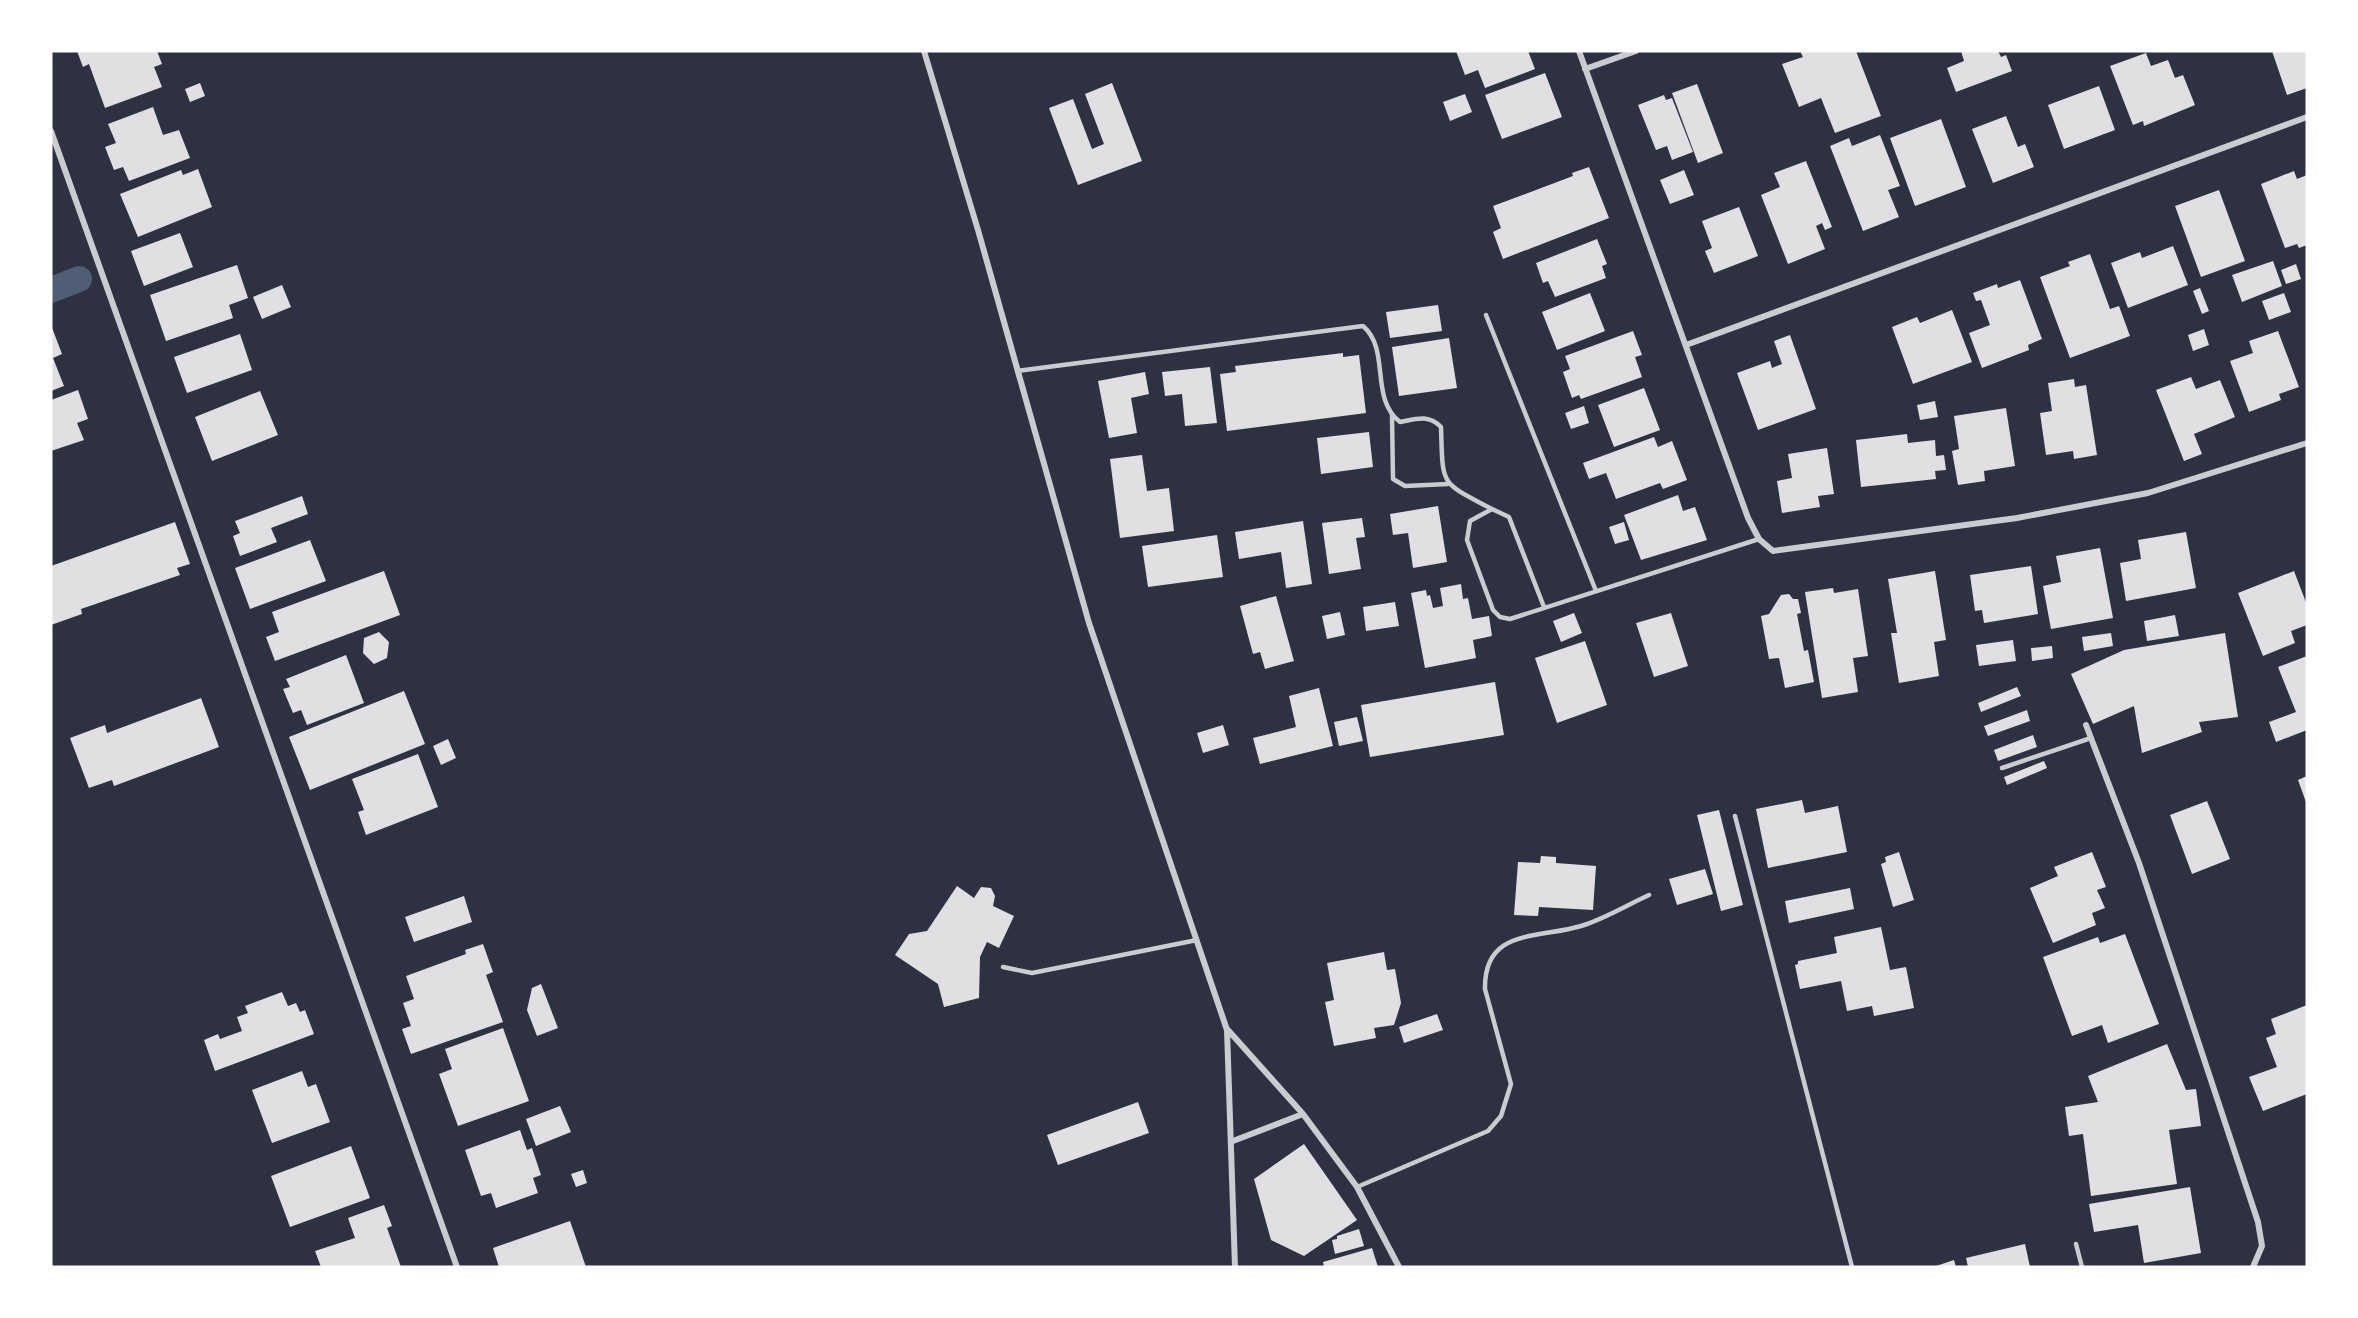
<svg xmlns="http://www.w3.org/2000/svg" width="2358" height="1318" viewBox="0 0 2358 1318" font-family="'Exo 2',sans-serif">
<rect width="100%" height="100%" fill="#2d3142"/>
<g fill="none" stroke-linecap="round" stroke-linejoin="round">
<path stroke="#4f5d75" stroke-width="26" d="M51,290l28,-11"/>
</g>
<path fill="#e0e0e3" d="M77,51h80l5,13 -8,3 8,20 -57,21 -16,-44 -6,3z
M1456,51h72l7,18 -50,19 -7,-18 -13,5z
M1800,51h56l25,65 -46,17 -14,-35 -22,9 -17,-43 21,-7z
M1961,51h37l3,6 5,-2 6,16 -56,21 -9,-24 17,-7z
M2272,51h35v37l-20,7z
M2146,53l5,13 17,-6 7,18 8,-3 12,30 -51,21 -1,-5 -10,4 -23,-59z
M1545,73l17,44 -60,22 -17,-44z
M200,83l5,13 -15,6 -5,-13z
M1112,83l30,78 -64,24 -29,-77 24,-9 19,50 12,-5 -19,-50z
M1697,84l26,69 -25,10 -26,-70z
M2099,86l16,44 -51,19 -16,-44z
M1465,94l7,18 -22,9 -7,-19z
M1664,95l2,5 6,-2 21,54 -21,8 -5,-14 -11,4 -18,-45z
M153,107l10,28 16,-5 11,28 -61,23 -6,-14 -9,3 -9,-23 11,-4 -8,-19z
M2006,116l12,31 7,-3 9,23 -41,16 -21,-54z
M1941,119l25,68 -51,19 -25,-68z
M1880,135l20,51 -12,4 11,27 -36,14 -33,-85 19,-8 3,8z
M1806,161l26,66 -7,3 -3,-7 -6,3 9,23 -37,15 -27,-69 19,-8 -6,-14z
M1589,167l20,51 -106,41 -10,-27 8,-4 -8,-22 80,-30 -1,-3z
M198,169l14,38 -74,30 -18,-43 61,-24 2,5z
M1684,170l10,25 -24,9 -10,-24z
M2294,171l3,8 10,-4v70l-8,3 -2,-4 -12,4 -24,-64z
M2219,190l26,71 -44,16 -26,-71z
M1739,207l19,49 -44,17 -9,-22 7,-3 -10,-27z
M180,233l13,34 -49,19 -13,-35z
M1597,239l10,25 -5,2 4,12 -51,19 -7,-16 -5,2 -7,-20z
M2173,246l15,39 -60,23 -17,-45 29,-11 2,6z
M2090,254l20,55 9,-3 11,30 -60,22 -30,-81 30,-11 -2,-4z
M2273,261l9,25 -40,16 -10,-27z
M2296,264l5,15 -15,5 -5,-14z
M237,265l11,33 -19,7 4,13 -67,23 -16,-46z
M2020,280l22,59 -14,6 1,5 -47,18 -13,-35 21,-8 -9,-25 -5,1 -3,-8 24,-9 1,4z
M282,285l9,22 -29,12 -9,-22z
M2200,288l9,23 -7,3 -9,-23z
M1590,293l15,38 -48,19 -15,-38z
M2284,293l7,19 -22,8 -7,-19z
M1438,305l4,26 -52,7 -4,-26z
M1952,310l20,52 -59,22 -21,-57 25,-10 3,6z
M51,325l11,29 -9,4 11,28 -13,5z
M2204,329l5,16 -16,6 -5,-16z
M1633,331l9,24 -7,2 7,20 -61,22 -2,-4 -7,3 -9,-26 7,-3 -5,-13z
M2278,331l21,56 -20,7 2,6 -32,12 -19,-51 23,-8 -4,-12z
M240,334l12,36 -65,23 -13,-36z
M1790,335l26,74 -58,21 -21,-57 33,-12 2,7 10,-4 -8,-23z
M1449,338l8,50 -58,8 -7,-49z
M1343,353v4l16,-2 7,58 -139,18 -7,-57 16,-2 -1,-6z
M1210,367l7,56 -32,3 -3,-32 -17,2 -3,-24z
M1145,372l4,22 -18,4 6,35 -28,5 -11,-57z
M2191,377l5,12 24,-9 15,37 -41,17 8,20 -18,7 -28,-71z
M2074,379l1,8 11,-2 11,70 -23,4 -1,-8 -27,4 -6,-42 12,-2 -4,-28z
M1644,388l16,42 -46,17 -16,-42z
M78,390l10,29 -11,4 7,17 -33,11v-51z
M260,391l18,44 -66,26 -17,-44z
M1935,401l3,16 -18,3 -3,-15z
M1584,406l5,17 -18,6 -6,-16z
M2006,408l9,58 -31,5 1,10 -27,4 -6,-34 7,-2 -5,-33z
M1369,432l4,35 -52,7 -4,-36z
M1907,434l1,9 27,-3 1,16 8,-1 2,15 -11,1 1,8 -75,8 -5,-47z
M1654,437l4,10 14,-6 15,39 -24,9 -3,-6 -44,16 -10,-26 -17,6 -6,-16z
M1827,448l7,46 -16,2 2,11 -38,6 -5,-32 15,-3 -4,-24z
M1142,455l5,36 22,-3 5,43 -54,7 -10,-79z
M1678,495l5,16 12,-4 12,33 -66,20 -17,-45z
M302,496l6,18 -37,14 6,14 -37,14 -7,-20 7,-3 -5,-12z
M1438,506l9,56 -34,6 -5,-35 -15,2 -3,-21z
M1362,518l3,19 -9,1 5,31 -32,5 -7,-51z
M1303,521l9,63 -26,4 -5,-36 -42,7 -4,-27z
M175,522l15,42 -13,4 3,7 -99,34 1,5 -31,11v-59z
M1624,522l5,18 -14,4 -6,-17z
M2186,532l10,56 -70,13 -6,-38 21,-4 -3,-19z
M1217,535l6,42 -75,10 -6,-41z
M310,540l16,41 -76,28 -15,-41z
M2100,548l13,70 -62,11 -8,-43 18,-4 -5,-26z
M2031,566l7,48 -54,9 -2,-13 -7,1 -5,-36z
M384,571l16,44 -125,46 -9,-24 13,-5 -7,-20z
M1935,571l11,69 -12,2 5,34 -40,7 -8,-50h6l-9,-54z
M2294,571l13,34v20l-16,6 4,12 -32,13 -25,-63z
M1461,584l2,15 5,-1 4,21 17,-3 3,20 -19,4 3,18 -51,10 -14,-75 15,-3 1,6 3,-1 3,13 10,-2 -3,-18z
M1833,588l1,5 24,-4 10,67 -15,2 5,34 -36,6 -17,-106z
M1789,594l4,5h5l3,14 -4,1 7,37 4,-1 6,32 -29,6 -6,-30 -10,1 -8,-43 8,-2 12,-19z
M1276,596l18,65 -29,8 -5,-17 -7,2 -13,-48z
M1395,602l4,24 -33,5 -3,-24z
M1340,612l5,23 -18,4 -5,-23z
M1574,613l8,20 -21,9 -8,-21z
M1671,613l17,53 -34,11 -18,-54z
M2175,615l4,21 -32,5 -3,-20z
M379,632l10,10 -2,16 -13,6 -11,-11 1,-15z
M2111,633l2,13 -29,5 -2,-14z
M2225,633l13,84 -39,5 3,10 -60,21 -8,-47 -41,18 -22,-50 53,-24z
M2013,640l3,21 -37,5 -3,-21z
M1585,641l22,64 -50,18 -22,-65z
M2052,646l1,12 -21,3 -1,-13z
M346,655l18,48 -57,22 -6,-15 -8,3 -10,-24 7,-2 -4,-8z
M2307,656v74l-31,12 -7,-20 27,-10 -18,-45z
M1495,682l9,53 -134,22 -9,-52z
M2017,687l4,9 -40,16 -3,-9z
M1319,688l14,58 -73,18 -7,-26 43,-11 -7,-31z
M404,691l21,53 -115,46 -21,-53z
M201,698l18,49 -105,39 -2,-6 -23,8 -19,-50 35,-13 2,8z
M2027,710l3,11 -42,15 -4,-10z
M1357,717l6,24 -24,5 -5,-24z
M1223,725l6,20 -26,8 -6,-20z
M2033,735l4,12 -39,14 -4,-11z
M448,739l8,19 -15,7 -8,-19z
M418,754l20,53 -72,28 -8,-23 6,-2 -12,-31z
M2044,761l3,7 -40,17 -3,-8z
M2307,776v29l-9,-25z
M1802,800l3,13 33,-7 9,46 -79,16 -12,-59z
M2207,801l23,58 -38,15 -22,-59z
M1719,810l24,95 -22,6 -24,-96z
M1899,852l15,48 -21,7 -12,-43 5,-2 -1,-5z
M2092,852l14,35 -9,3 8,18 -13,5 4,12 -43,18 -23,-55 28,-12 -4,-9z
M1541,856l15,1v6l40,3 -3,44 -54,-3 -1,9 -24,-1 4,-53 22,1z
M1705,869l8,25 -36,11 -8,-26z
M957,886l17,12 7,-11 10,1 4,8 -2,10 21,10 -15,32 -12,-6 -7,15 -1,41 -35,9 -6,-23 -43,-29 14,-21 18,-3z
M1850,888l4,21 -65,14 -4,-22z
M464,896l8,26 -58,20 -9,-25z
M1881,927l9,43 16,-3 8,41 -40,8 -2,-10 -25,5 -6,-30 -41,8 -5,-24 3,-1v-3l39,-8 -3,-16z
M2125,934l34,90 -51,19 -6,-18 -30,11 -29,-79 55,-20 2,6z
M483,944l10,28 -7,3 17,47 -92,32 -9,-25 9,-3 -8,-23 11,-4 -8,-23 60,-22 -1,-4z
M1384,952l3,18 8,-1 6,34 -7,22 -20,3 2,10 -42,8 -9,-44 9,-2 -7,-37z
M541,984l17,44 -21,8 -10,-26 5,-22z
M282,992l6,14 8,-3 4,9 5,-2 9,24 -99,37 -11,-31 14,-6 2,5 22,-8 -5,-14 11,-4 -3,-7z
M2307,1005v89l-44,17 -14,-34 28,-10 -11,-29 10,-4 -5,-15z
M1437,1014l6,16 -39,13 -5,-16z
M503,1028l26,73 -71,25 -19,-52 13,-5 -7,-20z
M2167,1044l19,46 10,-1 5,37 -32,4 8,54 -86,12 -8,-62 -14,2 -4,-29 33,-5 -10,-26z
M302,1071l6,16 8,-3 14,38 -58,21 -20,-53z
M1138,1102l11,31 -91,32 -11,-30z
M560,1106l11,26 -35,14 -10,-27z
M520,1130l7,20 5,-2 9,27 -8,3 5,15 -42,15 -5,-15 -10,3 -16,-46z
M1304,1144l53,76 -53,36 -33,-16 -17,-61z
M351,1146l19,52 -80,29 -19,-51z
M583,1170l4,13 -11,4 -5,-13z
M2190,1187l11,66 -57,10 -6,-38 -44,7 -5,-28z
M384,1205l8,21 -5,2 14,39h-80l-6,-16 40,-13 -7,-20z
M570,1221l16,46h-87l-6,-19z
M1359,1229l5,17 -29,8 -3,-14 5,-1v-3z
M2025,1244l5,23h-62l-2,-9z
M1372,1248l6,19h-54l-1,-5z
M1954,1260l2,7h-23z"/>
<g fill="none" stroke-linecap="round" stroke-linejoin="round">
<path stroke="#caccd0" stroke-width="4.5" d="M1486,315l110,276
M1017,371l346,-45c28,24 6,72 37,96 16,-3 28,-8 41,5 2,60 -2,54 51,82l-22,12 -3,19 26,70 7,7 10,2 249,-80
M1392,415l1,64 12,7 43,-2
M1492,509l17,8 35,90
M2002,768l89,-30
M1735,816l117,451
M1003,967l29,6 165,-33
M1357,1187l131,-56 13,-15 10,-32 -26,-95c-1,-61 53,-50 96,-63 23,-7 46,-21 68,-31
M2076,1244l6,23"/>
<path stroke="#caccd0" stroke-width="6" d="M924,51l54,179 111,393 138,407 8,237
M1579,51l169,467 11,21 14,12 244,-33 131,-25 159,-50
M1585,69l51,-18
M51,131l406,1136
M1686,345l621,-228
M2086,725l53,138 119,359 4,24 -9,21
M1228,1030l75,84 54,73 42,80
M1233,1141l70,-27"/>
</g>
<rect width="2358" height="1318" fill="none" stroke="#ffffff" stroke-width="105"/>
</svg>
